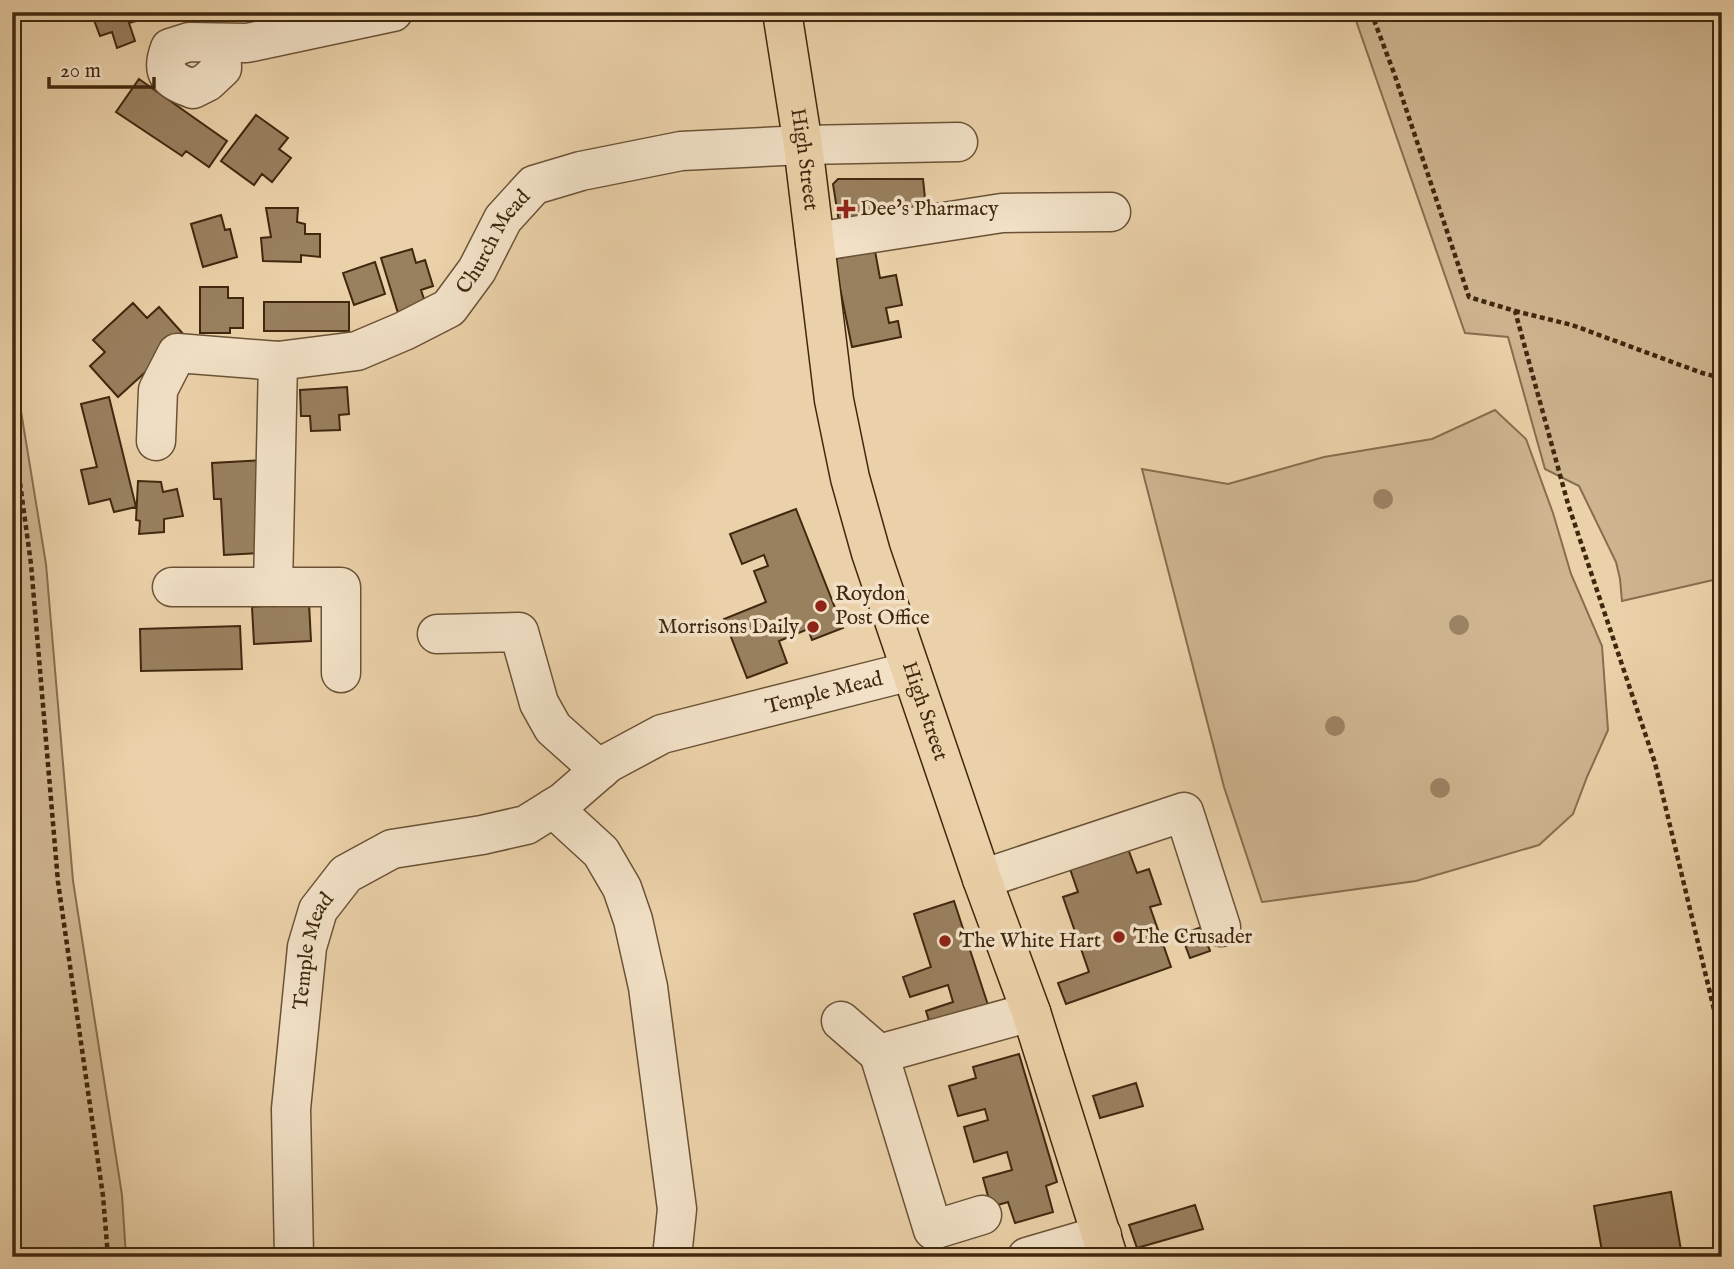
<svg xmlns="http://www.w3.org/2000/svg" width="1734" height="1269" viewBox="0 0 1734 1269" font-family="'IM FELL English',serif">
<rect width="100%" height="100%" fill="#ebd1a9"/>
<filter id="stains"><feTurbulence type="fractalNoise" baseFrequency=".00286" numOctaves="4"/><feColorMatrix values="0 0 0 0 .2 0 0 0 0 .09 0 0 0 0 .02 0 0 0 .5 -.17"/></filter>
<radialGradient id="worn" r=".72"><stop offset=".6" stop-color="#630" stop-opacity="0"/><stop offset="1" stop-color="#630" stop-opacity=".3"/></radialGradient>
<path fill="#ceb48f" stroke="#876e4f" stroke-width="2" d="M1353,12h369v566l-100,23 -2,-22 -4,-17 -37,-76 -34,-17 -37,-132 -43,-4z
M12,356l34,208 27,317 49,314 4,62h-114z
M1495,410l31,29 27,74 18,61 31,72 6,84 -21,47 -14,37 -34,31 -123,36 -154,21 -38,-115 -82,-318 86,15 96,-27 108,-18z"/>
<path fill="#99805f" stroke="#40280f" stroke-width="2" d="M91,12h53l2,6 -17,5 6,18 -18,7 -5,-16 -12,4z
M257,12h30l1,1 -30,6z
M139,79l88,62 -18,26 -23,-16 -4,5 -66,-44z
M256,115l32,23 -9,11 12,9 -19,24 -10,-8 -8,11 -33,-24z
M838,179h85l3,29 -87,14 -6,-38z
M266,208h32l-1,14 8,2v10h15v23l-19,-2v7l-38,-1 -2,-23 10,-1z
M221,215l4,15 5,-1 7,28 -34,10 -12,-43z
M412,249l4,14 9,-3 8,26 -12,4 5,15 -28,8 -17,-55z
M875,251l5,27 16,-3 6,30 -16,3 3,15 9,-2 3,16 -49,10 -18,-88z
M375,262l10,32 -31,11 -11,-32z
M200,287h28v11h15v30h-13v5h-30z
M264,302h85v29h-85z
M133,303l14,15 12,-11 26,29 -67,61 -28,-31 15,-14 -12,-12z
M347,387l2,27 -10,1 1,15 -29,1 -1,-15h-9l-1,-26z
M109,397l27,110 -22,5 -4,-13 -21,5 -8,-34 16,-3 -16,-63z
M263,460l-2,93 -37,2 -3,-56h-7l-2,-36z
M138,481l23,1 2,10 14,-3 6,27 -19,3v13l-25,2 1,-13 -4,-1z
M796,509l47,119 -31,12 -4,-11 -29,12 8,22 -40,15 -23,-59 42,-17 -12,-31 14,-5 -4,-11 -22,9 -12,-30z
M309,603l2,38 -57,3 -2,-37z
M240,626l2,43 -101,2 -1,-42z
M1127,846l10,27 12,-4 12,35 -11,3 21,60 -105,37 -8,-21 31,-11 -26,-75 15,-5 -9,-26z
M954,901l34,104 -58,19 -4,-13 27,-9 -5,-17 -38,12 -7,-20 28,-10 -17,-53z
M1202,927l8,24 -20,7 -9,-24z
M1019,1054l38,128 -11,4 7,26 -38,11 -7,-21 -17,5 -8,-29 29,-8 -5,-18 -33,10 -10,-35 24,-7 -3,-11 -27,7 -9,-30 27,-8 -3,-11z
M1136,1083l7,23 -43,12 -7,-22z
M1671,1192l11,64 -79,1 -9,-51z
M1195,1205l8,24 -66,19 -8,-23z"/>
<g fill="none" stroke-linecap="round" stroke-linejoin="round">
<defs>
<g id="minor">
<path d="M221,43l1,25 -15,14 -14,7c-24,-9 -33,-15 -23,-41l19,-6 58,1 146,-31"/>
<path d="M815,242l187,-29 109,-1"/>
<path id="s1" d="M156,441l2,-51 19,-37 101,8 79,-10 47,-20 45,-23 28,-38 26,-51 31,-34 47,-14 100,-20 122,-6 155,-3"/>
<path d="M172,587h169v86"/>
<path d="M273,587l5,-226"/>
<path d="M437,634l82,-2 20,71 14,25 47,42"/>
<path d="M553,808l48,44 21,36 11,32 15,67 29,222 -5,48"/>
<path d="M982,879l202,-67 37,115"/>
<path d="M841,1021l38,33 152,-42"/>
<path d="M879,1054l54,176 49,-15"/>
<path id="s2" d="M294,1257l-3,-148 16,-162 11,-37 28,-36 46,-25 90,-14 44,-10 37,-23 45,-39 54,-29 249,-63"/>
<path d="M1027,1257l75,-22"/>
</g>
<g id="major">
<path id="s3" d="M782,12l21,133 31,255 16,78 21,75 111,326 49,133 77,245"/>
</g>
</defs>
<use href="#minor" stroke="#6b5236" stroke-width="41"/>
<use href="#major" stroke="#40280f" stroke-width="41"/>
<path stroke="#40280f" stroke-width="4.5" stroke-dasharray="5 3.5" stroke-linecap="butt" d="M1371,12l23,61 75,224 46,14 53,193 87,259 67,280
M1515,311l57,14 130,48 20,5
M12,424l19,140 27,318 45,314 5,61"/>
<use href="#minor" stroke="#f2e1c7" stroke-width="38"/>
<use href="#major" stroke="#ebd1a9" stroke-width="38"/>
</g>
<g fill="#9c8363">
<circle cx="1383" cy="499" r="10"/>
<circle cx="1459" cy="625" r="10"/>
<circle cx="1335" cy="726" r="10"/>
<circle cx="1440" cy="788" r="10"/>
</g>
<g fill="#8f2418" stroke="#f2e1c7" stroke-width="2.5">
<path d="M842.5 198.5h7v7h7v7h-7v7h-7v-7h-7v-7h7z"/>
<circle cx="821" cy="606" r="7"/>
<circle cx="813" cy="627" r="7"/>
<circle cx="1119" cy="937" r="7"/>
<circle cx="945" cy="941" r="7"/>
</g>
<g text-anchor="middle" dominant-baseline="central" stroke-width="7" stroke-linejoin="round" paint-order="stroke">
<g font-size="21" fill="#40280f" stroke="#f2e1c7">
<text stroke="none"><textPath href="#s3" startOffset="149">High Street</textPath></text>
<text stroke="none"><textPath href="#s1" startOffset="455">Church Mead</textPath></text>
<text stroke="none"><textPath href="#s2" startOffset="915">Temple Mead</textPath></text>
<text stroke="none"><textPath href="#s3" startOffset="716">High Street</textPath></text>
<text stroke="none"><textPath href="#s2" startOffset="308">Temple Mead</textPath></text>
</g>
<g font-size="21" fill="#40280f" stroke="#f2e1c7" text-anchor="start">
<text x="860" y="209">Dee's Pharmacy</text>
<text x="835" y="594">Roydon<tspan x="835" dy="24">Post Office</tspan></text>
<text x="799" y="627" text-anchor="end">Morrisons Daily</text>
<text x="1133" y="937">The Crusader</text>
<text x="959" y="941">The White Hart</text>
</g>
</g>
<rect width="1734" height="1269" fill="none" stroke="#ebd1a9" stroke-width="42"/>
<rect x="14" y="14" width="1706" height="1241" fill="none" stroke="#40280f" stroke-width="3.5"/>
<rect x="21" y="21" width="1692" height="1227" fill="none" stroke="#40280f" stroke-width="2"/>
<path d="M49 77v10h105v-10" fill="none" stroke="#40280f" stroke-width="3.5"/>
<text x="60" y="77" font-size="21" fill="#40280f" stroke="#f2e1c7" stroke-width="5" paint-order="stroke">20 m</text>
<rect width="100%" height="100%" filter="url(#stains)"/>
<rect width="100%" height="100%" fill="url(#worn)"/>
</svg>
